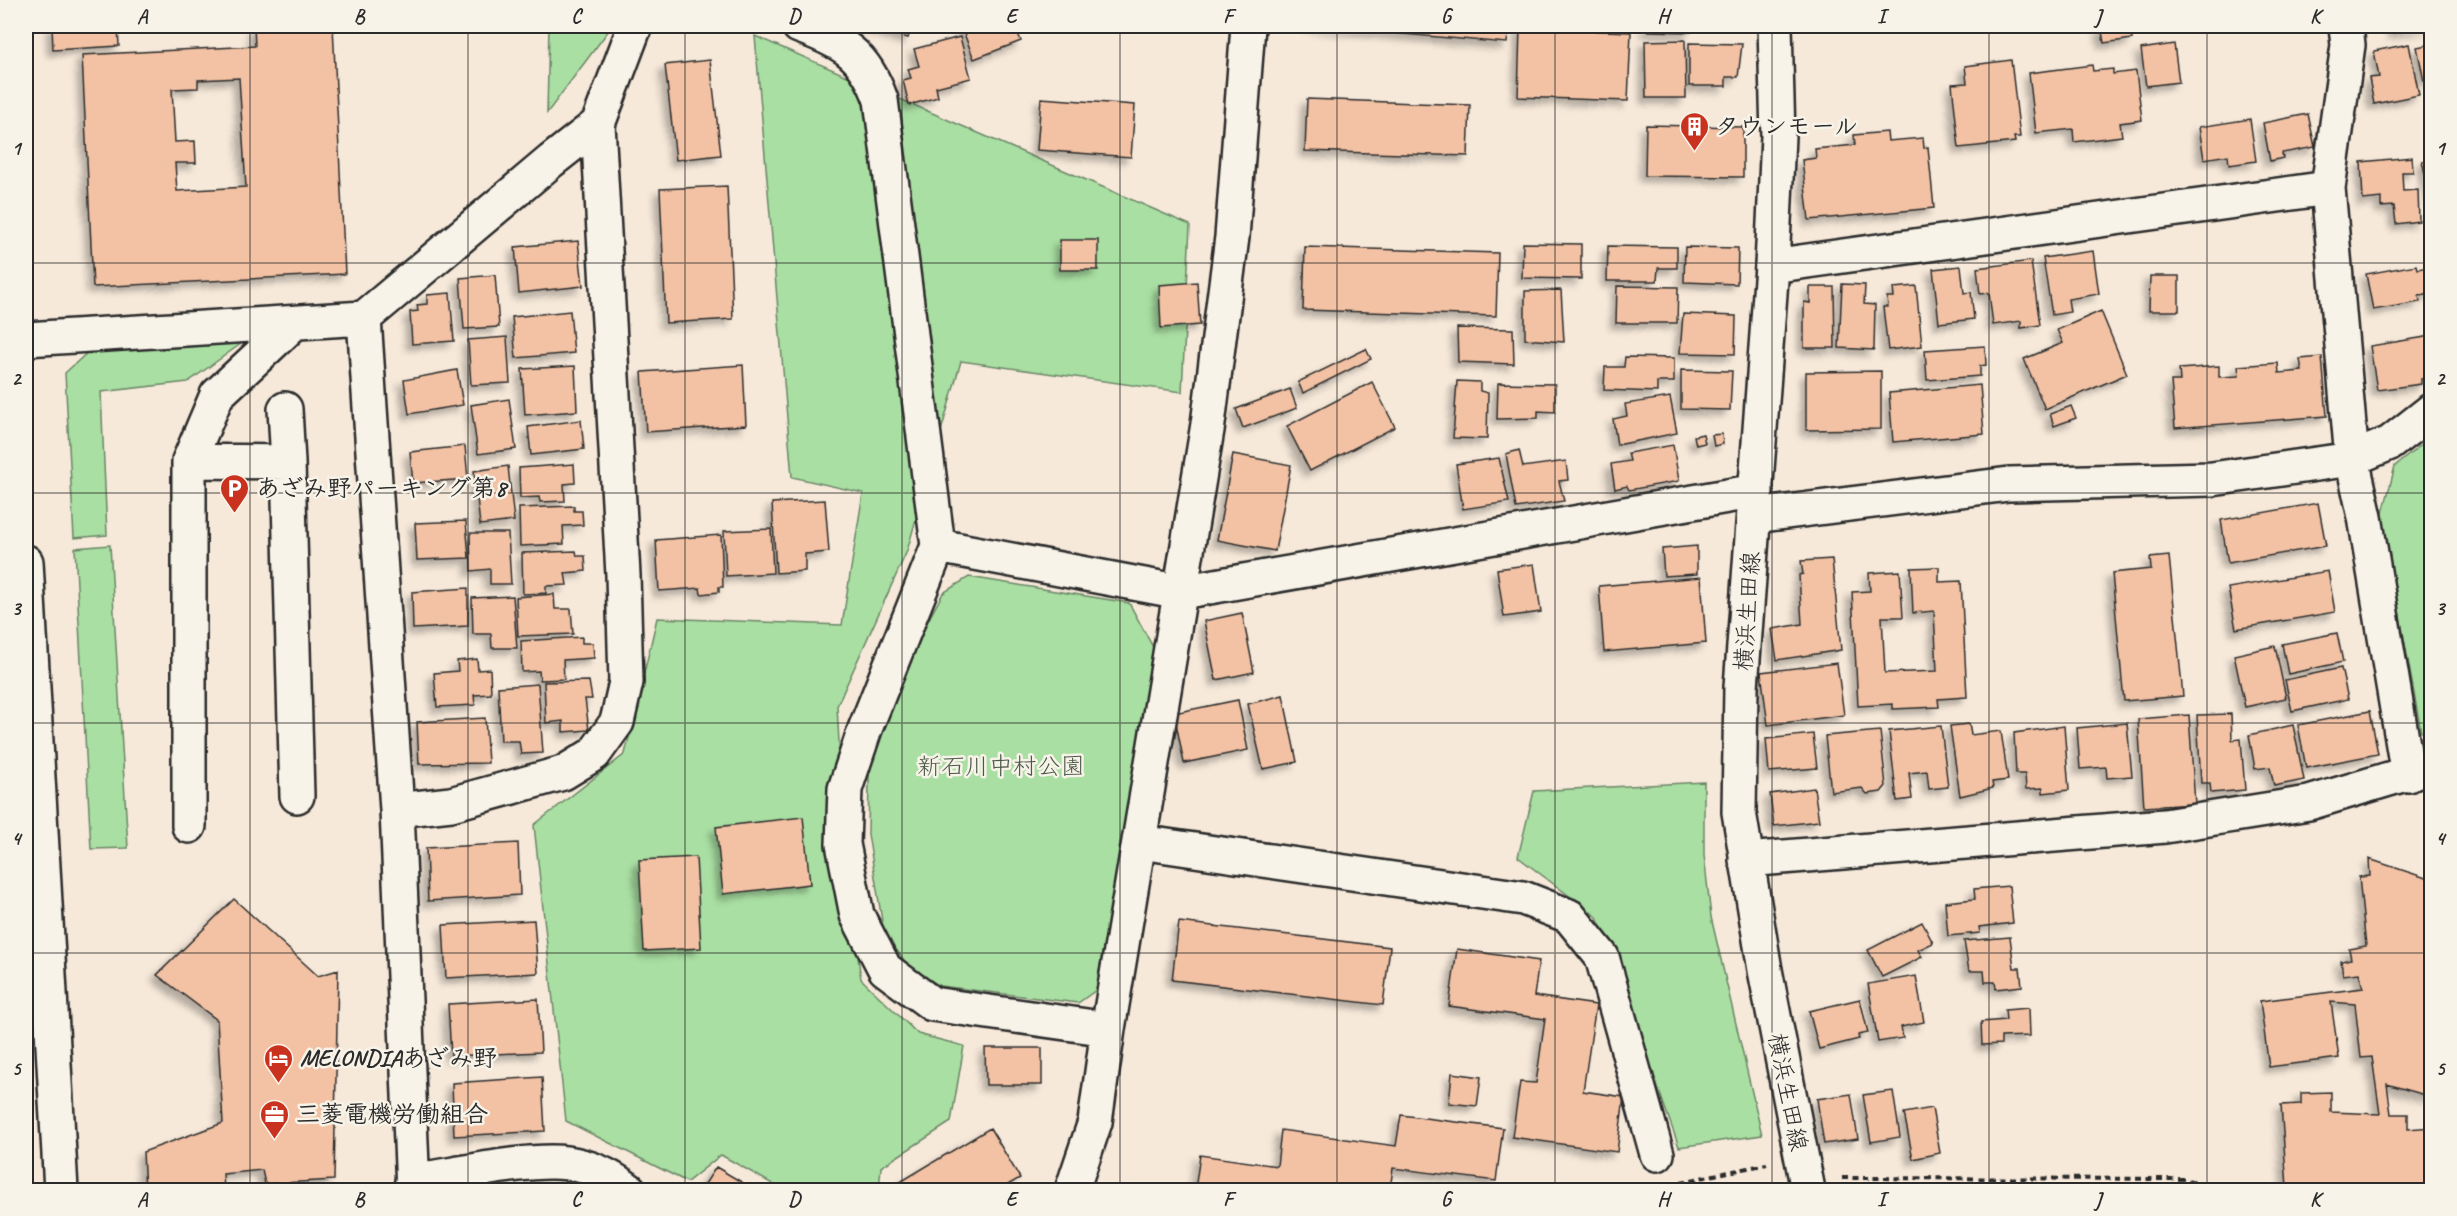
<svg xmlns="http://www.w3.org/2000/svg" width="2457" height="1216" viewBox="0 0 2457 1216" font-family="Caveat,'Klee One',sans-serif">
<defs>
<filter id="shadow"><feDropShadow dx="-5.5" dy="5.5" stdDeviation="3" flood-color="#0004"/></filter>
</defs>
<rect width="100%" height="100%" fill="#f6e9da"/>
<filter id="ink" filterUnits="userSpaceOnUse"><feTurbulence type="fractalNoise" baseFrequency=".0167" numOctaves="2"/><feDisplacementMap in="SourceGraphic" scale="12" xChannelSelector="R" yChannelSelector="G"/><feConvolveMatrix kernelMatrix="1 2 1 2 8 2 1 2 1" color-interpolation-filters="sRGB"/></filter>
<g filter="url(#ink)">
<path fill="#a9dfa2" stroke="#6a8566" stroke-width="1.5" d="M549,26h63l-65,87z
M755,36l435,189 -8,167 -221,-31 -54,190 -70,155 9,163 15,110 57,55 46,12 -13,76 -70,45 -2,23h-96l-62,-35 -34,27 -121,-61 -32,-296 91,-71 32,-136 185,7 21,-132 -71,-16z
M242,343l-54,39 -87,10 6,143 -33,3 -9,-165 25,-23z
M2431,437v298l-10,-3 -39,-215 13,-51z
M110,545l18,303 -37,1 -16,-301z
M969,577l160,26 26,48 -59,339 -18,13 -138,-17 -31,-19 -25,-34 -16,-99 2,-106 73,-135z
M1704,782v73l7,62 51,218 -83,12 -82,-230 -79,-60 16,-66z"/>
<path fill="#f3c2a4" stroke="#2b2b2b" stroke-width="1.5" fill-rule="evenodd" filter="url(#shadow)" d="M52,26h66l1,20 -66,4z
M254,26h79l12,248 -252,13 -11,-232 173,-9zM239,78l7,109 -69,4 -2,-28h21l-1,-22 -20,1 -3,-53 26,-1v-8z
M869,26h43l-4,12z
M961,26h54l6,15 -47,18z
M1310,26h199l-2,17z
M1646,26h45v6l-45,-1z
M2101,26h30l1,13 -28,4z
M2392,26h40l-38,7z
M1520,28l111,4 -3,69 -110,-4z
M960,37l11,41 -35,9 2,10 -29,8 -6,-25 8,-2 -3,-9 11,-3 -5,-17z
M1685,40l1,58h-40l-1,-57z
M1689,43l53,1 -4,33h-12v9h-37z
M2174,44l5,38 -33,4 -5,-37z
M2409,44l10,51 -45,9 -5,-26 10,-1 -5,-26z
M2432,44v35l-8,2 -7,-34z
M710,60l11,95 -45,5 -11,-95z
M2011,60l9,77h-6l1,5 -56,6 -7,-64 15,-1 -2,-17z
M2092,65l1,6 20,-2v5l23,-3 6,49 -22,3 2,13 -48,6 -1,-13 -37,4 -7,-60z
M1041,98l94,7 -4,52 -94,-7z
M1307,99l163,6 -2,51 -163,-5z
M2308,114l7,33 -33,6 1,5 -13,3 -7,-38z
M2250,119l6,42 -27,4 -1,-10 -24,4 -5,-32z
M1646,125l97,2v50l-98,-1z
M1887,132l1,9 35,-3 1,10 4,-1 6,61 -125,12 -7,-60 14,-2 -1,-9 40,-4 -1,-10z
M2412,157l1,15h-11l1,19 15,-1 1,31 -23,3 -2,-18 -13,1v-9l-18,2 -2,-38z
M2432,159v44l-10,-42z
M727,186l6,133 -67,4 -6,-134z
M1060,240h38v30h-38z
M578,241l5,45 -64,7 -4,-46z
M1523,243l58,1v35l-59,-1z
M1608,246l69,1v21h-19l-1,13h-50z
M1305,247l193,6 -2,63 -193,-6z
M1685,247l53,1 -1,36 -53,-2z
M2093,251l6,43 -31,5 2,13 -18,3 -9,-57z
M2031,261l9,64 -19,3v-7l-28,4 -4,-32 -9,1 -3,-26z
M2416,265l1,4 12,-2 3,27 -13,2 1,6 -47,8 -7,-36z
M1961,266l3,27 7,-1 3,27 -35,4 -6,-54z
M495,275l4,52 -35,2 -4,-51z
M2150,276h29v35h-30z
M1197,282l3,43 -39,3 -2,-43z
M1842,284l23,1 -1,19 11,1 -1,45 -35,-2z
M1617,286l61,1 -1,36h-61z
M1916,286l6,60 -34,4 -5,-43h5l-1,-10h7l-1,-9z
M1810,287h24l1,61h-31v-46l6,1z
M1561,290l3,52 -39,-3v-48z
M450,293l4,48 -42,3 -2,-32 8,-1 -1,-6 10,-1v-9z
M570,311l4,42 -58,5 -4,-41z
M2101,311l26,63 -82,35 -21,-50 39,-16 -6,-13z
M1683,314l53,2 -1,38 -55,-1z
M1457,328l56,1 1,35 -56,-2z
M2432,336v41l-11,2v5l-44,6 -7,-44z
M507,337l3,46 -39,2 -3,-45z
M1985,346l1,19 -6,1v10l-53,4 -2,-30z
M1366,349l5,10 -68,34 -5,-11z
M1625,357l49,1v24h-17v10l-53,-2 1,-23h19z
M2322,357l5,59 -152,12 -4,-47h9l-1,-12 40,-3v11l20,-1 -1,-10 40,-3 1,10 23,-2 -2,-12z
M743,365l3,60 -100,7 -4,-60z
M575,366l2,45 -52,4 -3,-46z
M457,370l6,35 -54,9 -5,-34z
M1681,370l51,1 -2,39 -49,-1z
M1881,371v58l-75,1v-58z
M1457,381l23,1v9l8,2 -1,46 -34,-1z
M1372,382l23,45 -85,44 -23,-45z
M1498,383l57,1v28l-17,-1v7l-41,1z
M1980,385l4,49 -91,8 -4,-49z
M1290,389l7,19 -54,20 -7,-19z
M1670,397l7,36 -60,12 -4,-26 14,-3 -2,-12z
M509,399l7,50 -38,5 -7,-49z
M2071,406l5,12 -22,8 -4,-12z
M581,420l3,29 -53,6 -3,-28z
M1703,434l2,9 -9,2 -2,-9z
M1722,434l1,10 -9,2 -2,-11z
M1673,445l6,36 -50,9 -2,-4 -12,3 -4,-25 19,-3 -2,-8z
M465,446l3,33 -55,4 -3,-31z
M1519,450l4,17 43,-6 2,19 -9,1 5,20 -48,7 -10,-54z
M1233,454l58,11 -16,86 -58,-11z
M1499,458l10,44 -46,7 -7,-45z
M574,464l1,19 -11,1 1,17 -25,1 -1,-5 -19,1 -1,-30z
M508,466l6,55 -34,4 -6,-54z
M825,500l4,52 -24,2v17l-29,2 -4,-70z
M2318,503l8,43 -98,17 -7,-43z
M574,506v5h8l1,14 -20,1 1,18 -44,2 -1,-38z
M466,521l3,37 -52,2 -2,-37z
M771,529l2,44 -47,3 -2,-45z
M470,533h38l3,51h-21v-15l-19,2z
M721,535l2,52h-4v5l-18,2 -1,-6 -41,3 -3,-51z
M1697,546v28l-33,2 -2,-27z
M576,551l1,5h8l1,15 -21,2 2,12 -21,1v7l-23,1 -1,-41z
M2169,556l14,140 -59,5 -12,-128 39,-4 -1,-11z
M1832,559l9,91 -64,10 -5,-31 30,-5 -3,-49 4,-1 -2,-13z
M1534,564l7,48 -37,5 -7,-48z
M1939,567v15l22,-1 6,116 -29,2 1,8 -46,2v-5l-35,2 -6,-114 18,-1 -1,-18 31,-2 3,46h-21l3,56 52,-2 -3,-60 -21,2 -2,-45z
M2328,571l7,41 -99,17 -8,-41z
M1701,577l5,66 -102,9 -5,-66z
M468,588v38l-55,3 -1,-37z
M554,594l1,15h16l2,25 -55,2 -2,-39z
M513,596l4,52h-25l-1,-14h-18l-1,-36z
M1242,613l12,59 -38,8 -12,-59z
M2337,633l6,29 -55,12 -6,-30z
M582,637v6h11l1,15 -31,2 1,19 -24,1 -1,-9 -17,1 -1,-31z
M2275,646l11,52 -41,9 -11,-52z
M477,659l1,11 12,-1 1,25 -17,1 1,10 -38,2 -3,-34 24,-2 -1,-10z
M1837,663l7,52 -76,10 -7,-53z
M2341,668l7,31 -56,12 -7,-31z
M589,681l3,18h-7l4,31 -26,2v-11l-17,2 -2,-41z
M538,684l5,69 -22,1 -2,-13h-18l-3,-54z
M1283,695l14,67 -34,7 -15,-65z
M1238,700l10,50 -64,13 -10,-50z
M2370,711l8,43 -72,14 -8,-43z
M2231,714l1,26 9,-1 4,51 -34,3 -1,-10h-9l-4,-68z
M2189,715l6,89 -51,3 -6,-88z
M485,718l3,45 -69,1 -2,-42z
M2127,723l5,53 -25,2 -1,-11 -26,2 -3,-41z
M1969,724l2,11 30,-4 7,49 -16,2 1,6 -33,8 -10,-70z
M2293,725l11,55 -30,6 -4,-19 -15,2 -6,-34z
M1941,726l7,61 -19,2 -2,-18 -18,2 3,26 -15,2 -8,-70z
M2064,726l5,64 -26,3v-5l-17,1 -1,-15h-9l-2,-41z
M1880,731l6,55 -5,6 -14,2 -5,-6 -31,4 -6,-56z
M1813,734l4,34 -48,4 -3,-33z
M1814,788l5,33 -45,5 -4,-32z
M803,817l7,67 -87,10 -7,-67z
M518,843l2,52 -92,6 -2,-53z
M696,857l5,91 -57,3 -5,-91z
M2369,859l63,21v217l-45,-13 4,30h17v15l24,-2v63h-133l-12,-3 -6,-82 20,-1v-11l30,-1v20l49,2 -8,-57 -11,1 -6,-54 -24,-2 8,56 -70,9 -9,-66 103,-13 -4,-15 -16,2 -2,-14 10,-2 -2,-10 17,-3 -7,-69 11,-1z
M2009,886l4,37 -34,4 1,6 -32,3 -3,-34 30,-3 -1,-10z
M234,899l84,77 20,-6 -4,210 -69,4 -3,-14 -39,4 1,16h-79l-2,-38 80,-29 -6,-103 -60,-45z
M534,920l4,53 -92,5 -3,-53z
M1179,922l211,25 -7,58 -211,-25z
M1922,922l11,21 -15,7 4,7 -40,20 -14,-27z
M2010,937l4,31h6l2,18 -26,3 -1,-7h-10l-1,-11h-15l-5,-30z
M1457,949l82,12 -5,35 62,9 -13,86 41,6 -7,55 -105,-15 8,-55 16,1 9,-64 -96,-13z
M1916,976l8,46 -23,5 2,11 -25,4 -10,-58z
M538,999l3,53 -90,4 -3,-52z
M1860,999l8,34 -10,2 1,4 -40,10 -10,-38z
M2029,1008l1,28 -29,1v7l-19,1 -1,-23 25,-2 -1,-10z
M985,1048h57v37h-56z
M1452,1073l29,4 -4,29 -28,-3z
M542,1077l3,54 -91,5 -2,-53z
M1893,1091l7,46 -29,5 -8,-47z
M1851,1094l7,45 -34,5 -7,-45z
M1932,1108l8,45 -27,6 -9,-46z
M1401,1115l102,13 -7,53 -103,-13 -3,22h-86l-35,-4v4h-74l5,-35 77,11 4,-36 115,16z
M990,1128l30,50 -21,12h-112z
M716,1167l34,20 -2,3h-47z"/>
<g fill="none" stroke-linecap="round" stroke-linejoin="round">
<defs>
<path id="minor" d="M799,26c44,16 66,28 82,74l57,446 -73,183 -20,60 -2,55 14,71 28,54 47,35 176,25
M2346,26l2,19 -20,143 24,271 13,58 43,258
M1772,266l556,-78
M364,318l33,492 16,380
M26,339l338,-21 187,-157 47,-37 37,-98
M285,409l3,53
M189,461l99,1 9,334
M1754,516l255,-32 203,-5 140,-20 38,-16 42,-33
M938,546l243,46 575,-101
M26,562l35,628
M397,810l54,-6 112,-31 31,-19 23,-32 9,-40 -3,-107 -25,-451
M189,826v-365l28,-66 77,-72
M1140,842l383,56 46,18 33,41 55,197
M1746,860l419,-34 144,-23 123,-37
M412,1181c42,-6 116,-23 155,-18 23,3 44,13 62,27
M1072,1190l23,-68 13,-93 100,-605 24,-187 16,-211"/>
<path id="major" d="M1775,26l3,110 -6,130 -31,421 -2,125 26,158 43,220"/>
</defs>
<use href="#minor" stroke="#2b2b2b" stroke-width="38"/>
<use href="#major" stroke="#2b2b2b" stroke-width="38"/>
<path stroke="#2b2b2b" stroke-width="4" stroke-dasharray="6 4.5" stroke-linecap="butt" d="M1842,1178l343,1 33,11
M1681,1182l86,-18"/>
<use href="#minor" stroke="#f7f3e8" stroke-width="33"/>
<use href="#major" stroke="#f7f3e8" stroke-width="33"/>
</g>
</g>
<path fill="none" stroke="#2b2b2b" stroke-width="1.5" stroke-opacity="0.55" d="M250,26v1164M468,26v1164M685,26v1164M902,26v1164M1120,26v1164M1337,26v1164M1555,26v1164M1772,26v1164M1989,26v1164M2207,26v1164M26,263h2406M26,493h2406M26,723h2406M26,953h2406"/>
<defs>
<symbol id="building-pin" viewBox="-11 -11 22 30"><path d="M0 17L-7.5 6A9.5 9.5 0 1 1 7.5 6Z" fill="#c8321e" stroke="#f7f3e8"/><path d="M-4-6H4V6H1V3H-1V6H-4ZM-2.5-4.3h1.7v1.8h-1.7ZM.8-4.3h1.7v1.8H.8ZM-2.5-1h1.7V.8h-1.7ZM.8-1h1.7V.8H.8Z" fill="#fff"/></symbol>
<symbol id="parking-pin" viewBox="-11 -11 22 30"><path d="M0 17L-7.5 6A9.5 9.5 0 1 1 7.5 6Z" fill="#c8321e" stroke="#f7f3e8"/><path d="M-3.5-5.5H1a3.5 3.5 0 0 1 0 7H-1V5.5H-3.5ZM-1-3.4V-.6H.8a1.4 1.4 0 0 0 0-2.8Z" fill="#fff"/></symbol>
<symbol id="hotel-pin" viewBox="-11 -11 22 30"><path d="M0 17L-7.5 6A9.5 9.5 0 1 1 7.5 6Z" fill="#c8321e" stroke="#f7f3e8"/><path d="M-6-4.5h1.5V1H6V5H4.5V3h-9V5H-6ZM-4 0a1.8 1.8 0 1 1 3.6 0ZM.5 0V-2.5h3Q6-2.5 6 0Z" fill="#fff"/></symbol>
<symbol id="office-pin" viewBox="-11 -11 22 30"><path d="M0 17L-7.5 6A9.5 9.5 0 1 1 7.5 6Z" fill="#c8321e" stroke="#f7f3e8"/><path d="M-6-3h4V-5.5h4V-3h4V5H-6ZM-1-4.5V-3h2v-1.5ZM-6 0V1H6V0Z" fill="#fff"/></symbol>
</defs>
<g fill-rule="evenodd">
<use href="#building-pin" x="1678" y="110" width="33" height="45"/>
<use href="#parking-pin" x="218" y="472" width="33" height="45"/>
<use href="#hotel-pin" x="262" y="1042" width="33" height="45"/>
<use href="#office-pin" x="258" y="1098" width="33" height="45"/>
</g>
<g text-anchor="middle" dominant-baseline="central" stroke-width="5" stroke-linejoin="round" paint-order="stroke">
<g font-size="24" font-weight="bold" fill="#2b2b2b" stroke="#f7f3e8" text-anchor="start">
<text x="1715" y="126">タウンモール</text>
<text x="256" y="488">あざみ野パーキング第8</text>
<text x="300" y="1058">MELONDIAあざみ野</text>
<text x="296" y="1114">三菱電機労働組合</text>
</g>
<g font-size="24" fill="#2b2b2b" stroke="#f7f3e8">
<text transform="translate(1747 611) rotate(-86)">横浜生田線</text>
<text transform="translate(1788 1092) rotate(79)">横浜生田線</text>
</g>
<g font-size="24" fill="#4a5849" stroke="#f7f3e8">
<text x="1001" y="766">新石川中村公園</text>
</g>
</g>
<rect width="2457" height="1216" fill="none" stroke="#f7f3e8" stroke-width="66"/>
<rect x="33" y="33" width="2391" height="1150" fill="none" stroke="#2b2b2b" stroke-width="2"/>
<g font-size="20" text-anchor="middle" font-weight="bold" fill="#2b2b2b">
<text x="142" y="23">A</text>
<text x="359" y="23">B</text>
<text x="576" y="23">C</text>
<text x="794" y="23">D</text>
<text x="1011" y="23">E</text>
<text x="1228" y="23">F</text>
<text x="1446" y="23">G</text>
<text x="1663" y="23">H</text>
<text x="1881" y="23">I</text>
<text x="2098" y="23">J</text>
<text x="2315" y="23">K</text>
<text x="16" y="155">1</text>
<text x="2440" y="155">1</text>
<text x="16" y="385">2</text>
<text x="2440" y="385">2</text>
<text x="16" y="615">3</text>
<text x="2440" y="615">3</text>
<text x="16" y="845">4</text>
<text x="2440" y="845">4</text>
<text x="16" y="1075">5</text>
<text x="2440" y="1075">5</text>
<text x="142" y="1206">A</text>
<text x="359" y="1206">B</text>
<text x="576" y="1206">C</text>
<text x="794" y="1206">D</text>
<text x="1011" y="1206">E</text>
<text x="1228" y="1206">F</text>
<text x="1446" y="1206">G</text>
<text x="1663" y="1206">H</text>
<text x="1881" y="1206">I</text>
<text x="2098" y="1206">J</text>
<text x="2315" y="1206">K</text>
</g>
</svg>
